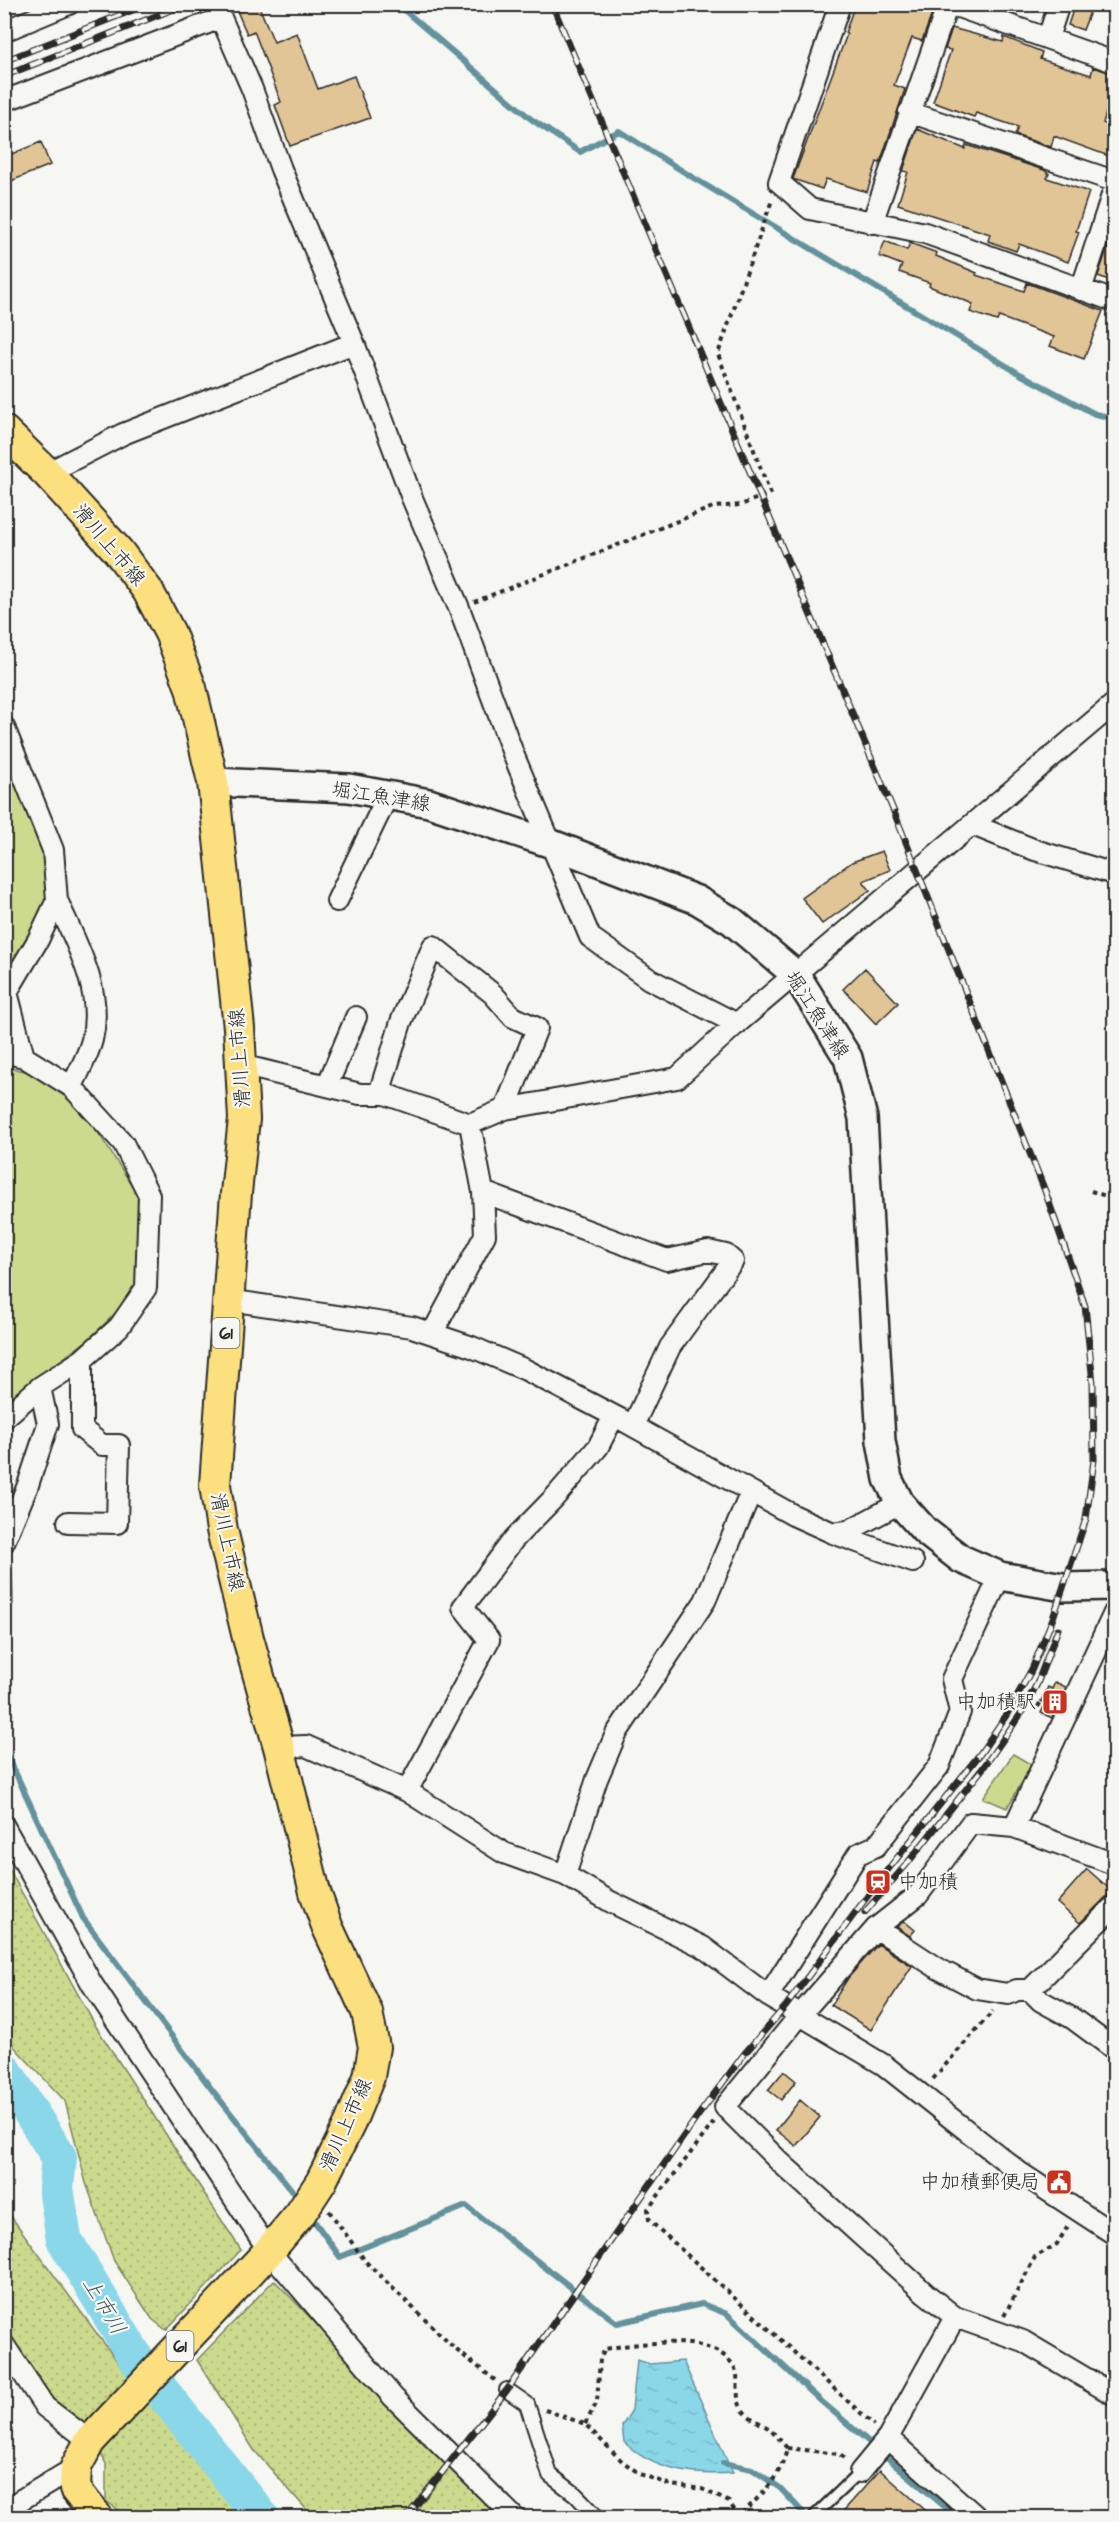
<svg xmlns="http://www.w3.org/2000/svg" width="1119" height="2522" viewBox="0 0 1119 2522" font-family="'Architects Daughter','Klee One',sans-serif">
<defs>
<pattern id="grass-dots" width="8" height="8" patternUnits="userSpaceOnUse" patternTransform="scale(1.5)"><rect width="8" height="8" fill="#ccda8e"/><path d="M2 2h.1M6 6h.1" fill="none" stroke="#afbb7b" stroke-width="1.8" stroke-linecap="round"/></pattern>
<pattern id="water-ripples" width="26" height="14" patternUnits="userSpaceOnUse" patternTransform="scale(1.5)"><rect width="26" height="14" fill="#8ad7e9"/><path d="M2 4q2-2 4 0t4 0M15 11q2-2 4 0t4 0" fill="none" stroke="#77b9c8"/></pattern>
</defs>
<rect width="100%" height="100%" fill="#f6f6f2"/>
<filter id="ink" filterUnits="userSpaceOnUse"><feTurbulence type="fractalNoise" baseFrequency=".0167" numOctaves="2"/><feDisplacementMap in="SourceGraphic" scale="12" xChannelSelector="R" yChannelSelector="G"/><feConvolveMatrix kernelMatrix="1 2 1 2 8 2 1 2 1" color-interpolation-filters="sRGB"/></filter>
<g filter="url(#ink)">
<path fill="url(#grass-dots)" stroke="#7c825c" stroke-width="1.5" d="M5,1570h7l1,34 -8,2z
M4,1860l91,165 146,225 -75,80 -14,-11 -38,-58 -28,-78 -21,-82 -60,-64z
M4,2207l124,169 126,141h-125l-23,-16v-37l-20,-40 -45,-34 -36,-57z
M274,2280l228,237h-189l-59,-67 -57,-90z"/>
<path fill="#ccda8e" stroke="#7c825c" stroke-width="1.5" d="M4,763c21,44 59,106 37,154 -10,21 -25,41 -36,60z
M5,1067l25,5 54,38 54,85 -1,77 -3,23 -45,44 -55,41 -29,27z
M1013,1754l19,11 -25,43 -24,-10z"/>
<path fill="url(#water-ripples)" stroke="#64929d" stroke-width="1.5" d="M637,2360l13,4 33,-3 50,112c-40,3 -80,-2 -109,-31l-2,-16 10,-16z"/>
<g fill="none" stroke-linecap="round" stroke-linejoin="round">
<path stroke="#64929d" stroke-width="6" d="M397,4l134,115 49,33 39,-21 73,46 328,197 75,40 19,4
M4,1748l79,170 130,173 86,108
M310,2215l30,42 126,-51 151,117 85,-19 25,10 94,87 137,117
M723,2463l29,6 28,19 28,30"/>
<path stroke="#8ad7e9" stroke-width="36" d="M4,2070l55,87 -3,31 8,51 73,121 125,158"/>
</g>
<path fill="#e2c596" stroke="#2b2b2b" stroke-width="1.5" d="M234,4h24l16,38 23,-9 21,56 36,-13 16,42 -80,28 -15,-41 6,-3 -27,-71 -7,3z
M855,4h47l30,10 -10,27 -10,-3 -18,47 11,4 -25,74 -3,-1 -10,30 -41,-13 -4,10 -29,-10 54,-145 -2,-1z
M1075,4h18l-10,26 -15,-5z
M952,28l51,14 1,-5 38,15 -2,7 51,16 2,-8 21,7v12l-11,37 11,4v31l-60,-22 -3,11 -36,-12 3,-8 -42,-14 -2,4 -41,-15 18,-52 -6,-1z
M917,129l48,20 1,-4 78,25 5,4 -2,4 42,14 -13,39 3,1 -11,30 -49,-18 -3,7 -28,-10 2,-7 -92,-30 10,-32 -5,-1z
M41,142l9,23 -46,19v-27z
M1114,229v53l-16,-6z
M885,241l22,9 3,-7 27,10 -1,3 41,17 -1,2 48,16 3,-8 76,28 -19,48 -34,-13 4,-9 -55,-20 -2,4 -27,-9 3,-8 -44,-18 1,-3 -31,-11 3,-7 -23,-9z
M882,851l8,19 -27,11 7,9 -48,34 -20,-26 50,-36z
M865,968l33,35 -22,21 -33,-35z
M1055,1682l11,5 -14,31 -11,-5 5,-10 -5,-2 7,-14 4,2z
M1087,1869l25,22 -32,32 -23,-20z
M904,1921l11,9 -5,6 -13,-9z
M878,1944l34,22 -41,64 -40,-25 17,-27z
M784,2071l12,10 -15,19 -13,-10z
M800,2100l20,17 -24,29 -20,-16z
M880,2470l53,47h-95z"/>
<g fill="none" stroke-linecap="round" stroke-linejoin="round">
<defs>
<path id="service" d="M812,2518l48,-46"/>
<path id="pedestrian" d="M507,2390l20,14 23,71 25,19 23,24"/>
<path id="minor" d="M215,4l37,85 29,80 73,174 58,155 47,110 55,148 76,181 59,42 88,45
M840,4l-61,178 31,27 115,24 189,68
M950,4l164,58
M4,31l65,-27
M1048,38l11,-34
M4,101l217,-83
M909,112l205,69
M872,223l76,-219
M1081,290l33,-101
M47,473l76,-39 231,-91
M4,727l49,123 4,50 -19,40 -31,52
M973,825l62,25 79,24
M57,900c19,44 47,90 35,140 -4,16 -14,32 -20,47
M337,901l51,-106
M4,994l3,-2 17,65
M4,1052l20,5 48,30 51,56 26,52 -3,93 -27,39 -37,33
M241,1065l119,29h25l85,30 35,-15 172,-31 57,-52 380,-322
M327,1086l29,-69
M379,1094l22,-72 32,-76 60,48 20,23 24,11 -32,81
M483,1192l184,68 41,-9 18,4 7,6 -63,86 -37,79
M228,1300l184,27 60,20 54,23 98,51 169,94 40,18 15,-2 52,-28
M433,1332l52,-97 -2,-43 -13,-68
M40,1387l42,-27v69l20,16h17l-2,78 -49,-1
M4,1418l36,-31 8,37 -20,61 -24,57
M833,1533l80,29
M279,1747l27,-1 101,45 97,62 61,22 46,27 92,45 65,49 116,69 135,107 95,62
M407,1791l82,-151 -26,-33 51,-68 40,-41 44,-51 16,-31
M4,1826l88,158 177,267 124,146 122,121
M1014,1827l100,-214
M1114,1864l-100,-37 -43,-4 -53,72 -42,33 -76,87 -75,92 56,56 144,130 30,24 68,24 91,54
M565,1875l32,-96 19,-45 89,-133 46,-109
M876,1928l63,41 38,20 31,5 9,-4h13l11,11 31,17 42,31
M1030,1990l84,-84
M768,1996l90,-142 18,-8 63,-80 21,-54 -8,-33 48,-103
M4,2345l41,62 45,34
M888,2438l90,80
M860,2472l28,-34 67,-121
M4,2510l72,-43"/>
<path id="secondary" d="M213,782l136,6 80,15 123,41 145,56 35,21 64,54 52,83 15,60 18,323 7,38 12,24 25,28 36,28 39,17 63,11 51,-1"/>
<path id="primary" d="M4,431l43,42 71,78 30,40 22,42 21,55 22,94 26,246 5,91 -8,74 -21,292 7,45 26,108 31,109 36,145 12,34 40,86 7,35 -5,30 -19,46 -29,59 -21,32 -31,37 -179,190 -14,26 -1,22 23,29"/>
</defs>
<use href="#service" stroke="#2b2b2b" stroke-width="14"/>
<use href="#pedestrian" stroke="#2b2b2b" stroke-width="18"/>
<use href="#minor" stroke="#2b2b2b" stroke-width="24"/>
<use href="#secondary" stroke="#2b2b2b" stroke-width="32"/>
<use href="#primary" stroke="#2b2b2b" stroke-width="34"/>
<path stroke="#2b2b2b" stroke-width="4" stroke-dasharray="4.5 4.5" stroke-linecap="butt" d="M474,602l239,-95 28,-2 29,-12 -52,-139 54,-154
M1091,1191l23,8
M1038,1707l3,-6
M933,2079l60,-68
M714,2122l-66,87 1,11 225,205
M329,2211l37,51 89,87 40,31
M1004,2316l31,-59 22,-13 11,-18
M545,2410l40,14 37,37 18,13 31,11 31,4 27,13 10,15
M585,2424l12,-22 3,-43 5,-10c32,-6 107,-16 128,16 9,13 0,30 9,44 6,9 18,13 26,19 7,6 13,13 19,20 -5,28 -27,49 -48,68
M787,2448l52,6 7,6"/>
<use href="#service" stroke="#f6f6f2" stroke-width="9"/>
<use href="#pedestrian" stroke="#f6f6f2" stroke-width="14"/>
<use href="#minor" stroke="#f6f6f2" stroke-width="20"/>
<use href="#secondary" stroke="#f6f6f2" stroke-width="27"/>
<use href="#primary" stroke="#fce080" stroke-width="30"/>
<defs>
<path id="rail" d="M4,61l144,-57
M4,76l182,-72
M865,1912l41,-47 77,-97 37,-53 17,-31 21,-55
M406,2518l101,-128 190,-273 48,-64 41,-47 92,-124 102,-128 27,-40 25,-45 21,-51 33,-99 8,-59 -1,-77 -8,-77 -40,-115 -151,-379 -342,-808"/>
</defs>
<use href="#rail" stroke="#2b2b2b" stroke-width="7"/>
<use href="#rail" stroke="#f6f6f2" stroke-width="4.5" stroke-dasharray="14" stroke-linecap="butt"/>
</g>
</g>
<defs>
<symbol id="building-square" viewBox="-11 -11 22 22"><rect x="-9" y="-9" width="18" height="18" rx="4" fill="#c8321e" stroke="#f6f6f2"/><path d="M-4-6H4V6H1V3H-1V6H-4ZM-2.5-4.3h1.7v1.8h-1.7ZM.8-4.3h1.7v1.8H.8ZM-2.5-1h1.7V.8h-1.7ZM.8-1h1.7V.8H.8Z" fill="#fff"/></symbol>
<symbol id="station-square" viewBox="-11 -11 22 22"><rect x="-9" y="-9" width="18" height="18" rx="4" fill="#c8321e" stroke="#f6f6f2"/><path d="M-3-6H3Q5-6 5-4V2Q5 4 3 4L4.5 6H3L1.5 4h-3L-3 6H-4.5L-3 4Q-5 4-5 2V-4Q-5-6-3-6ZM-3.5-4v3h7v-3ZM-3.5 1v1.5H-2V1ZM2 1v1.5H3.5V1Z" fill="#fff"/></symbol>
<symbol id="civic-square" viewBox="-11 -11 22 22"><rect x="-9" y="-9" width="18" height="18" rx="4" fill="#c8321e" stroke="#f6f6f2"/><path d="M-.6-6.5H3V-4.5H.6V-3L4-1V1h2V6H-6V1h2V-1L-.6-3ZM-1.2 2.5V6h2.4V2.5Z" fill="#fff"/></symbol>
</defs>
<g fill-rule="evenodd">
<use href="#building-square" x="1040" y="1687" width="30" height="30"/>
<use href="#station-square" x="863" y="1867" width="30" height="30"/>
<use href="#civic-square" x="1044" y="2167" width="30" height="30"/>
</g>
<g text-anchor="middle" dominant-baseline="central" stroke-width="4.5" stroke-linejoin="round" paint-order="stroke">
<g fill="#f6f6f2" stroke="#686867" stroke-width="1.5">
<rect x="212.5" y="1318" width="27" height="30" rx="4.5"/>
<rect x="166.5" y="2331" width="27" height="30" rx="4.5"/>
</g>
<g font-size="18" font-weight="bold" fill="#2b2b2b">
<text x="226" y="1333">61</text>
<text x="180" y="2346">61</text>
</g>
<g font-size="20" fill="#2b2b2b" stroke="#f6f6f2">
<text transform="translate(109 545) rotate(50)">滑川上市線</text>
<text transform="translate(381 797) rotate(9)">堀江魚津線</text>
<text transform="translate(817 1015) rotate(57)">堀江魚津線</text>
<text transform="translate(240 1058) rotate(-94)">滑川上市線</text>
<text transform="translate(227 1542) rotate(78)">滑川上市線</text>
<text transform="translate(346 2125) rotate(-66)">滑川上市線</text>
</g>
<g font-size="20" fill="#2b2b2b" stroke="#f6f6f2" text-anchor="end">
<text x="1036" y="1702">中加積駅</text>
<text x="898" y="1882" text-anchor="start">中加積</text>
<text x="1040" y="2182">中加積郵便局</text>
</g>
<g font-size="21" font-style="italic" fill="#43565a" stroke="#f6f6f2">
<text transform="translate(104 2306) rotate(59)">上市川</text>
</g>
</g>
<rect width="1119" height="2522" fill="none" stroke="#f6f6f2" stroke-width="24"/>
<rect x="12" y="12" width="1095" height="2498" fill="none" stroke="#2b2b2b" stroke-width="2" filter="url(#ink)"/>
</svg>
